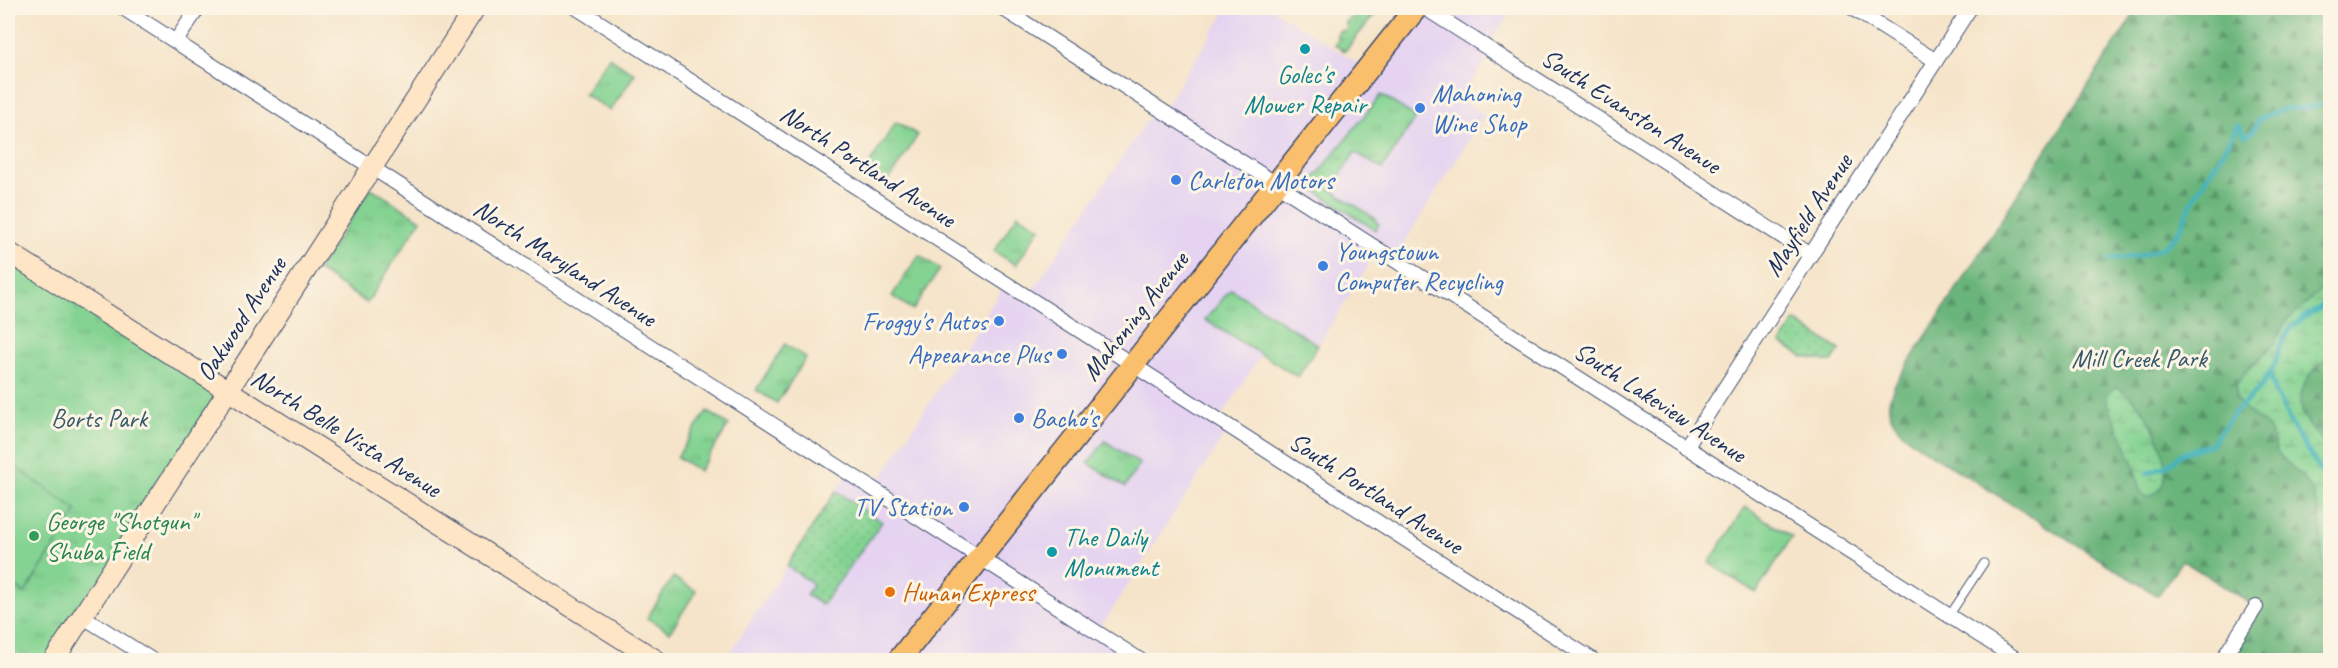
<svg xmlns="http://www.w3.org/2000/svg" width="2338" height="668" viewBox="0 0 2338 668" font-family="Caveat,sans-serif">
<defs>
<pattern id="grass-tufts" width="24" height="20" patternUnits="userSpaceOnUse" patternTransform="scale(1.5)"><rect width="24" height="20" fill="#84d392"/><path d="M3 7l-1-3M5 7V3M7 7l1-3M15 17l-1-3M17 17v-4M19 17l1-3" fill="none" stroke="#71b580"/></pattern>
<pattern id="forest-firs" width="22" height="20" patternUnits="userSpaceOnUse" patternTransform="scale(1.5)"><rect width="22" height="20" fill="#6bb57c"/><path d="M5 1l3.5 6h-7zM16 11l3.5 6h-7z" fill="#579469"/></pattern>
<pattern id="wetland-marsh" width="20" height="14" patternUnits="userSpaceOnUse" patternTransform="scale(1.5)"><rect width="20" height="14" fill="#84d392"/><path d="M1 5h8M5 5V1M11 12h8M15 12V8" fill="none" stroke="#71b580"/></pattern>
<pattern id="garden-dots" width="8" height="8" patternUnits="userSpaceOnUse" patternTransform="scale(1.5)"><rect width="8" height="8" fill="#84d392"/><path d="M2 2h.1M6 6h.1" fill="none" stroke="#71b580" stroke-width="1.8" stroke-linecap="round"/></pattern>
</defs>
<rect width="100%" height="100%" fill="#fcf5e5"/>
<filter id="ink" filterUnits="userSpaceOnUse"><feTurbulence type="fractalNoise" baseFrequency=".0167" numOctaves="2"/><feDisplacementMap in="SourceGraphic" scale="12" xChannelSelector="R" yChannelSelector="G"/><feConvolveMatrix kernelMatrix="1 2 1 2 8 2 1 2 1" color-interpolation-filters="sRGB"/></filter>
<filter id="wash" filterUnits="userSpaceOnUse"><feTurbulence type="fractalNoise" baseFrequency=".008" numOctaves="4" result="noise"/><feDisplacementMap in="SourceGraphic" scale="24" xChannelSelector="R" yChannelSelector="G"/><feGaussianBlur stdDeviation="1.35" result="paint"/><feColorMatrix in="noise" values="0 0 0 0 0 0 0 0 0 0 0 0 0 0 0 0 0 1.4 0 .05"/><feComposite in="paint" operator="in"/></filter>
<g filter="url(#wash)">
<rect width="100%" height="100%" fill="#f5e4c9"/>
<path fill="#e5d3f1" d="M1228,8h43l96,61 49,-61h97l-25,39 4,4 -32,48 25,16 -92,145 -15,-10 -80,127 -37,-22 -42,65 11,7 -133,206 43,27h-415l123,-187 26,16 132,-206 22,14 128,-190 6,4z"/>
<path fill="url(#grass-tufts)" stroke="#508178" stroke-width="1.5" d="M1355,8h25l-35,43 -10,-6 4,-7 -3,-2 4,-6 4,2 4,-7 -3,-2 4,-5 3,1 5,-7z
M609,57l26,17 -25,37 -26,-17z
M1381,95l35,22 -34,52 -27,-17 -24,38 45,29 -1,2 4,3 -4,6 -67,-44z
M896,122l22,13 -31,48 -21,-14z
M371,188l50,32 -54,83 -50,-33z
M1018,214l22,14 -24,37 -22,-14z
M8,252l219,137 -173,271h-46z
M919,255l21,14 -27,41 -21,-14z
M1231,289l87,56 -20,32 -93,-57z
M785,344l21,14 -29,45 -21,-13z
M707,411l22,14 -30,46 -22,-14z
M1105,441l35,23 -15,23 -37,-24z
M1745,507l47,30 -36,56 -47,-30z
M673,577l23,14 -26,41 -23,-14z"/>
<path fill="url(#forest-firs)" stroke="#43726d" stroke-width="1.5" d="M2138,8h192v652h-108l34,-53 -74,-47 -24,36 -238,-149c-14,-10 -34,-26 -31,-45 1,-6 4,-13 6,-18z"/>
<path fill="url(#wetland-marsh)" stroke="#508178" stroke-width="1.5" d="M2330,282v73c-38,30 -40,61 0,91v122l-7,-7 -3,-46 -7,-23 -9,-14 -27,-25 -5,-18 -6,-10 -22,-17 -8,-10v-13l10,-14 17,-15 12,-14 11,-21z
M2116,387c32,11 74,99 31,110l-7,-5 -6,-28 -27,-62v-8z"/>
<path fill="url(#garden-dots)" stroke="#508178" stroke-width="1.5" d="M1795,321l45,29 -8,12 -29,-5 -22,-14z
M836,491l46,31 -60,83 -16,-10 7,-11 -26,-18z"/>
<path fill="#84d392" stroke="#508178" stroke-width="1.5" d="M8,462l69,49 -52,82 -10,-6 -7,11z"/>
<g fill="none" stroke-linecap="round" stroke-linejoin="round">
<path stroke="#44b4bb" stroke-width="5" d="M2109,259c22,-2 43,-3 61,-17 12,-10 15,-27 22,-40 14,-26 33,-48 44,-75l4,-1 3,8 4,1 6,-4 5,-11c9,-5 19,-9 28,-11 16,-2 30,0 44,-7
M2270,374l6,19 19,38 35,54
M2148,473l18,-7 17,-13 28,-9 24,-32 26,-25 14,-23 4,-16 11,-19 13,-11 27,-16"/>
</g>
</g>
<g filter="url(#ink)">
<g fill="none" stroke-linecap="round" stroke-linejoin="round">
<defs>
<path id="lane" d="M1949,616l35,-53"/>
<path id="street" d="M123,8l1017,652
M577,8l1016,652
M1002,8l1016,652
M1425,8l386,247
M1852,8l84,53
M176,41l22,-33
M1686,448l284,-440
M82,616l70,44
M2222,660l34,-53"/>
<path id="secondary" d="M8,252l648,408
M54,660l421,-652"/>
<path id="primary" d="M899,660l517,-652"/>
</defs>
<use href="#lane" stroke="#3c4a6e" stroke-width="9"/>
<use href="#street" stroke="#3c4a6e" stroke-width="16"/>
<use href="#secondary" stroke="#3c4a6e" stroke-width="22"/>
<use href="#primary" stroke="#3c4a6e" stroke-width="25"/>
<use href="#lane" stroke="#fff" stroke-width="7"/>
<use href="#street" stroke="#fff" stroke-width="14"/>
<use href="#secondary" stroke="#fde5c5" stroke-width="20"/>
<use href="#primary" stroke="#f9bf6d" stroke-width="22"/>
</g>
</g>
<g fill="#0f9aa8" stroke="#fcf5e5" stroke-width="2">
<circle cx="1305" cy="49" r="6"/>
<circle cx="1052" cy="552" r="6"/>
</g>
<g fill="#3f7fe0" stroke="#fcf5e5" stroke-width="2">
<circle cx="1420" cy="108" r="6"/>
<circle cx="1176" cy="180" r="6"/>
<circle cx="1323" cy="266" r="6"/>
<circle cx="999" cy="321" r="6"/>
<circle cx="1062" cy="354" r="6"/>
<circle cx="1019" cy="418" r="6"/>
<circle cx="964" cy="507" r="6"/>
</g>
<circle fill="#2e9e5b" stroke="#fcf5e5" stroke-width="2" cx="34" cy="536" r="6"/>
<circle fill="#e8710a" stroke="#fcf5e5" stroke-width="2" cx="890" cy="592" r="6"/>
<g text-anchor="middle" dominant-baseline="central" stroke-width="6" stroke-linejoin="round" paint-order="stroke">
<g font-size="26" fill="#0d838f" stroke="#fcf5e5">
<text x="1305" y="74">Golec's<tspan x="1305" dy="30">Mower Repair</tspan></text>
<text x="1064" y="537" text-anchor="start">The Daily<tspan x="1064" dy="30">Monument</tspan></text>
</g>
<g font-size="26" fill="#366cbe" stroke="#fcf5e5" text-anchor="start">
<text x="1432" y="93">Mahoning<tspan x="1432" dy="30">Wine Shop</tspan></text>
<text x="1188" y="180">Carleton Motors</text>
<text x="1335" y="251">Youngstown<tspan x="1335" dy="30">Computer Recycling</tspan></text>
<text x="987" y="321" text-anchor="end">Froggy's Autos</text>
<text x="1050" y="354" text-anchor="end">Appearance Plus</text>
<text x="1031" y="418">Bacho's</text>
<text x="952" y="507" text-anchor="end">TV Station</text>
</g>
<g font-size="26" fill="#1b2f5e" stroke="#fcf5e5">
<text transform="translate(1631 111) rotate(33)">South Evanston Avenue</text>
<text transform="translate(868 166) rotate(33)">North Portland Avenue</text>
<text transform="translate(1808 215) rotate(-57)">Mayfield Avenue</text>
<text transform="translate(565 263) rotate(33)">North Maryland Avenue</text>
<text transform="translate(1135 316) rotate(-52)">Mahoning Avenue</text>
<text transform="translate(241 319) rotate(-57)">Oakwood Avenue</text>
<text transform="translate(1660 402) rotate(33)">South Lakeview Avenue</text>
<text transform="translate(346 433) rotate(32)">North Belle Vista Avenue</text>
<text transform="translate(1376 493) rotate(33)">South Portland Avenue</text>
</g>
<g font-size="26" fill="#35586b" stroke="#fcf5e5">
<text x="2139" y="358">Mill Creek Park</text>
<text x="99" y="418">Borts Park</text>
</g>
<g font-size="26" fill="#27864d" stroke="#fcf5e5" text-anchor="start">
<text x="46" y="521">George "Shotgun"<tspan x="46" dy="30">Shuba Field</tspan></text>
</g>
<g font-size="26" fill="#c56008" stroke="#fcf5e5" text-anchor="start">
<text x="902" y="592">Hunan Express</text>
</g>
</g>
<rect width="2338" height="668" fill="none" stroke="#fcf5e5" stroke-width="30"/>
</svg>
